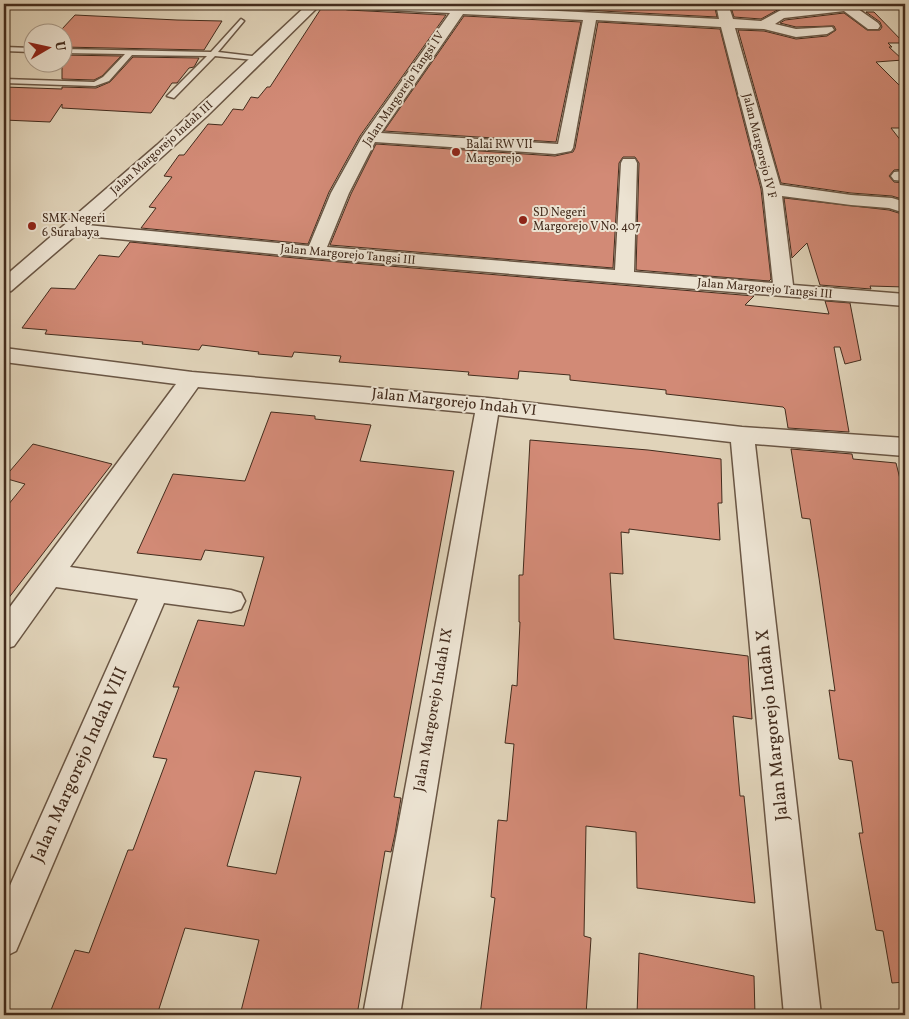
<svg xmlns="http://www.w3.org/2000/svg" width="909" height="1019" viewBox="0 0 909 1019" font-family="Vollkorn,serif">
<rect width="100%" height="100%" fill="#e1d4ba"/>
<filter id="stains"><feTurbulence type="fractalNoise" baseFrequency=".004" numOctaves="4"/><feColorMatrix values="0 0 0 0 .2 0 0 0 0 .09 0 0 0 0 .02 0 0 0 .5 -.17"/></filter>
<radialGradient id="worn" r=".72"><stop offset=".6" stop-color="#630" stop-opacity="0"/><stop offset="1" stop-color="#630" stop-opacity=".3"/></radialGradient>
<path fill="#d28a76" stroke="#432c1d" fill-rule="evenodd" d="M324,4h16l3,5 5,1 98,5 -86,121 -31,56 -21,52 -167,-16 15,-20 -7,-1 23,-30 -8,-1 15,-21h5l24,-31 14,1 11,-16 10,1 8,-13 7,1 9,-11h3z
M506,4h208l3,13 -212,-11z
M730,4h47l4,4 -20,11 -27,-2z
M866,12h8l30,31h-16l4,4h-3l14,13 -27,2 29,29v37h-14l14,18v23l-11,1 -5,6 5,6 11,1v17l-13,-4 -41,-3 -70,-10 -43,-153 26,1 32,8 31,-3 9,-6 -2,-4 -38,1 -16,-4 5,-3 59,-7 23,17h13l2,-3 -2,-5z
M75,15l102,5 45,1 -18,29 -142,-3v-18z
M464,16l117,6 -25,120 -172,-11z
M598,22l122,7 41,160 10,90 -2,2 -133,-11 3,-107 -4,-6h-12l-4,6 -6,105 -283,-23 21,-51 25,-50 179,12 18,-4 2,-4z
M62,55l59,1 -19,20 -8,4 -32,-1z
M133,57l66,1 -5,9 -5,1 -12,15h-5l-21,30 -89,-5v-4l-12,18 -46,-2v-33l58,2v-2l34,1 14,-6z
M784,198l105,12 16,5v72l-35,-1 1,3 -51,-4 -13,-42 -15,15z
M130,242l186,18 438,36 -9,9 84,9 -4,-13 25,2 11,57 -16,4 -5,-17h-6l15,85 -61,-4 -3,-19 -2,-2 -117,-13v-4l-96,-10v-5l-51,-4 -1,8 -50,-4 1,-3 -130,-10 2,-6 -47,-4 -2,5 -34,-3 1,-2 -57,-7 -3,5 -57,-6 1,-2 -98,-8 2,-4 -25,-2 29,-40 24,1 24,-34 20,2z
M271,412l44,4v3l56,6 -11,36 94,10 -60,326 7,1 -6,36 -4,18 -6,-1 -28,164h-117l19,-75 -74,-12 -28,87h-108l26,-65 14,3 39,-103h5l34,-91 -14,-2 26,-70h-6l25,-67 46,6 20,-69 -59,-7 -4,10 -64,-7 36,-79 72,7zM255,771l46,6 -25,97 -49,-8z
M530,440l118,10 73,9 1,44h-4l2,37 -91,-11v4l-8,-1 2,42 -13,-1 4,66 134,17 4,63 -19,-3 7,80h4l11,107 -118,-15 -1,-56 -50,-6 -2,110 7,2 -5,77h-106l15,-117 -4,-1 7,-77 9,1 7,-77 -9,-1 7,-58 5,1 3,-64h-1v-47h4z
M33,444l79,20 -108,140v-94l21,-26 -21,-6z
M791,449l61,5 1,5 43,4 9,36v483l-13,1 -9,-52 -7,-1 -17,-97h4l-11,-72 -13,-2 -10,-69 6,1 -16,-113 -9,-59 -8,-1z
M639,953l115,23 1,39h-118z"/>
<g fill="none" stroke-linecap="round" stroke-linejoin="round">
<defs>
<path id="service" d="M241,19l3,2 -26,31 42,5 4,2 -1,2 -48,-5 -41,42 -7,-2 40,-40 -75,-1 -23,26 -14,5 -91,-3v-4l90,3 9,-5 22,-23 -63,-1v-4l149,3z
M4,47l28,1v4l-28,-1z"/>
<path id="minor" d="M308,4h13l-114,112 -120,109 222,21 22,-53 31,-56 88,-124 -102,-5 -5,-1 -1,-3h79l298,15 -3,-15h12l5,15 28,2 20,-11 70,-6 27,19 2,3 -2,3h-10l-24,-18 -60,7 -9,6 21,5 36,-2 2,3 -7,4 -31,3 -32,-8 -29,-1 45,157 71,10 41,3 13,4v11l-16,-5 -38,-3 -69,-9 11,89 112,9v12l-589,-48 -240,-23 -65,56 -7,2v-16l153,-132zM463,14l120,6 -25,124 -177,-11zM596,20l125,7 42,162 10,94 -139,-11 3,-109 -2,-4h-12l-2,4 -6,107 -288,-23 22,-54 26,-51 180,12 16,-3 2,-3z
M905,171v10l-11,-1 -3,-4 3,-4z
M4,348l188,24 296,26 254,29 163,11v18l-150,-12 66,571h-37l-53,-573 -233,-27 -98,600h-37l112,-602 -277,-26 -128,180 161,23 10,3 4,8 -4,8 -10,3 -67,-9 -148,348 -12,6v-58l134,-300 -82,-12 -42,59 -10,3v-34l172,-231 -172,-22z"/>
</defs>
<use href="#service" stroke="#6a5644" stroke-width="3"/>
<use href="#minor" stroke="#6a5644" stroke-width="3"/>
<use href="#service" fill="#ece3d2" fill-rule="evenodd"/>
<use href="#minor" fill="#ece3d2" fill-rule="evenodd"/>
</g>
<g fill="#8f2418" stroke="#ece3d2" stroke-width="2">
<circle cx="456" cy="152" r="5"/>
<circle cx="523" cy="220" r="5"/>
<circle cx="32" cy="226" r="5"/>
</g>
<g text-anchor="middle" dominant-baseline="central" stroke-width="4" stroke-linejoin="round" paint-order="stroke">
<g font-size="12" fill="#432c1d" stroke="#ece3d2">
<text transform="translate(404 89) rotate(-56)">Jalan Margorejo Tangsi IV</text>
<text transform="translate(759 146) rotate(76)">Jalan Margorejo IV F</text>
<text transform="translate(162 148) rotate(-42)">Jalan Margorejo Indah III</text>
<text transform="translate(348 255) rotate(5)">Jalan Margorejo Tangsi III</text>
<text transform="translate(765 289) rotate(5)">Jalan Margorejo Tangsi III</text>
</g>
<g font-size="12" fill="#432c1d" stroke="#ece3d2" text-anchor="start">
<text x="466" y="145">Balai RW VII<tspan x="466" dy="14">Margorejo</tspan></text>
<text x="533" y="213">SD Negeri<tspan x="533" dy="14">Margorejo V No. 407</tspan></text>
<text x="42" y="219">SMK Negeri<tspan x="42" dy="14">6 Surabaya</tspan></text>
</g>
<g font-size="15" fill="#432c1d" stroke="#ece3d2">
<text transform="translate(454 403) rotate(6)">Jalan Margorejo Indah VI</text>
<text transform="translate(434 710) rotate(-80)">Jalan Margorejo Indah IX</text>
</g>
<g font-size="18" fill="#432c1d" stroke="#ece3d2">
<text transform="translate(773 725) rotate(-96)">Jalan Margorejo Indah X</text>
<text transform="translate(80 765) rotate(-66)">Jalan Margorejo Indah VIII</text>
</g>
</g>
<rect width="909" height="1019" fill="none" stroke="#e1d4ba" stroke-width="20"/>
<rect x="5" y="5" width="899" height="1009" fill="none" stroke="#432c1d" stroke-width="2.5"/>
<rect x="10" y="10" width="889" height="999" fill="none" stroke="#432c1d"/>
<g transform="translate(48 48) rotate(81)"><circle r="24" fill="#ece3d2" stroke="#a89a8a"/>
<path d="M0-4L9 19L0 12L-9 19Z" fill="#8f2418"/>
<text y="-8" font-size="14" font-weight="bold" text-anchor="middle" fill="#432c1d">U</text>
</g>
<rect width="100%" height="100%" filter="url(#stains)"/>
<rect width="100%" height="100%" fill="url(#worn)"/>
</svg>
